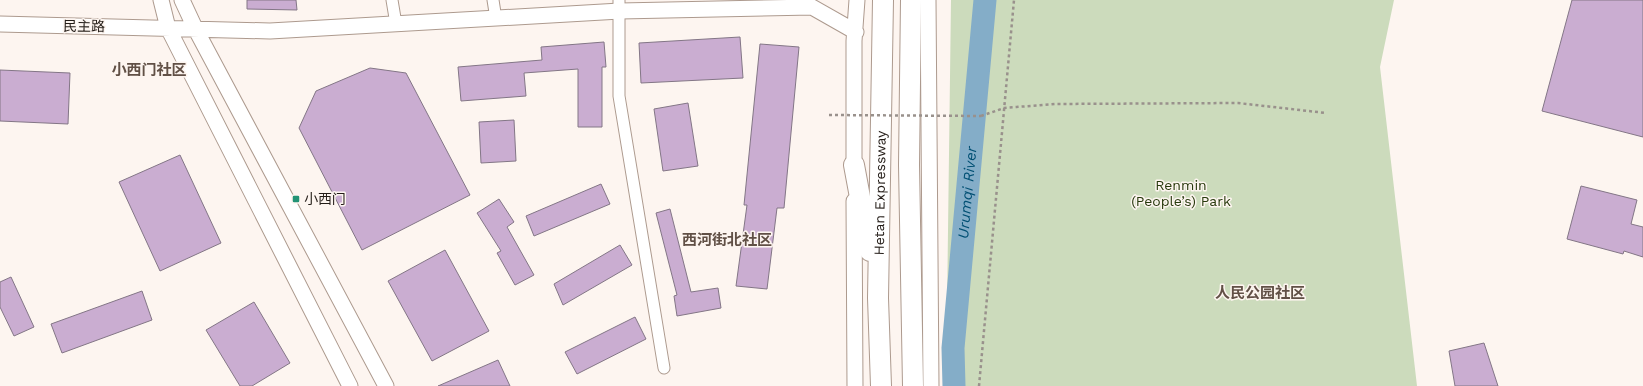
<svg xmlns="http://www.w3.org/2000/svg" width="1643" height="386" viewBox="0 0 1643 386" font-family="'Work Sans','Noto Sans SC',sans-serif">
<rect width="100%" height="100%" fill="#fdf5f0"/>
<path fill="#ccdbbc" d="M951,0h443l-14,67 37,319h-471z"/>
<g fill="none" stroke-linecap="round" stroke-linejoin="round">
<path stroke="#84adc8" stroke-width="23" id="s1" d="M954,386l-1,-38 32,-348"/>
</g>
<path fill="#caadd1" stroke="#837686" d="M247,0h49l1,10 -50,-1z
M1572,0h71v137l-101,-26z
M740,37l3,41 -102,5 -2,-40z
M604,42l2,25h-4v60h-24v-58l-54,4 2,23 -65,5 -3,-34 84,-7 -1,-13z
M760,44l39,3 -15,161h-7l-10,81 -31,-3 11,-81h-3z
M370,68l36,5 64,122 -108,55 -63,-122 17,-37z
M0,70l70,3 -2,51 -68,-3z
M688,103l10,63 -35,5 -9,-62z
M514,120l2,41 -35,2 -2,-41z
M180,155l41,88 -61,28 -41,-89z
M601,184l9,20 -76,32 -8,-20z
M1581,186l56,14 -6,24 12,3v30l-19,-6 -1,3 -56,-15z
M499,199l15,23 -7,5 27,48 -19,10 -18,-32 4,-2 -24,-38z
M670,209l21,83 27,-4 3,20 -44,8 -3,-20 3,-1 -21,-82z
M620,245l12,20 -69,40 -9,-21z
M445,250l44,81 -57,30 -44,-80z
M11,277l23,50 -20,9 -14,-29v-25z
M142,291l10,29 -90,33 -11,-29z
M254,302l36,61 -38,23h-12l-34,-56z
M635,317l11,22 -69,35 -12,-22z
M1484,343l14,43h-43l-6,-35z
M498,360l12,26h-72z"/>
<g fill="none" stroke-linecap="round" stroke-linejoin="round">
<defs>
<path id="street" d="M392,0l4,24
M493,0l3,19
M619,0v96l45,272"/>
<path id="secondary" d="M161,0l7,28 182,358
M182,0l13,28 191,358
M928,0l3,386
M0,24l270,7 350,-20 192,-4 44,25
M854,175v-134l3,-41
M854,201l1,185"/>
<g id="highway">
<path d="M911,0l-2,165 4,221"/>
<path d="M854,165l16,86"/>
<path id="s2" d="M881,386l-3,-88 5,-298"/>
</g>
</defs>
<use href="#street" stroke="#ad9a8e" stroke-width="13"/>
<use href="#secondary" stroke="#ad9a8e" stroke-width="17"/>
<use href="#highway" stroke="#ad9a8e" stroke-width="22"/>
<path stroke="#99918c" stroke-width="2.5" stroke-dasharray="3 3" stroke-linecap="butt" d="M981,116l23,-8 51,-4 183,-1 88,10
M979,386l35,-386"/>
<use href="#street" stroke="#fff" stroke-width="11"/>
<use href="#secondary" stroke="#fff" stroke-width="15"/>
<use href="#highway" stroke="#fff" stroke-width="20"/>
<path stroke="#99918c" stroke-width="2.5" stroke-dasharray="3 3" stroke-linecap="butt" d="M829,115l152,1"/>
</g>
<rect fill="#229375" stroke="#fdf5f0" stroke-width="1.5" x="292" y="195" width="8" height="8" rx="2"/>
<g text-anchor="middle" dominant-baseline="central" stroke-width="3" stroke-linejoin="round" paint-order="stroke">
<g font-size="14" fill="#231c17" stroke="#fdf5f0">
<text transform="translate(84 26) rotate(1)">民主路</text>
<text stroke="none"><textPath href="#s2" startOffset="193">Hetan Expressway</textPath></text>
</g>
<g font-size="14" fill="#27390c" stroke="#fdf5f0">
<text x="1181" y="185">Renmin<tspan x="1181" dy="16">(People’s) Park</tspan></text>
</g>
<g font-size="14" fill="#231c17" stroke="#fdf5f0" text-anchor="start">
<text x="304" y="199">小西门</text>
</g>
<g font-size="15" font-weight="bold" fill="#615046" stroke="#fdf5f0">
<text x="149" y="70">小西门社区</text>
<text x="727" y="240">西河街北社区</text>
<text x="1260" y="293">人民公园社区</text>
</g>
<g font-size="15" font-style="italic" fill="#025074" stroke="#fdf5f0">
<text stroke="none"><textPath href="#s1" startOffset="194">Urumqi River</textPath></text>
</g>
</g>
</svg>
